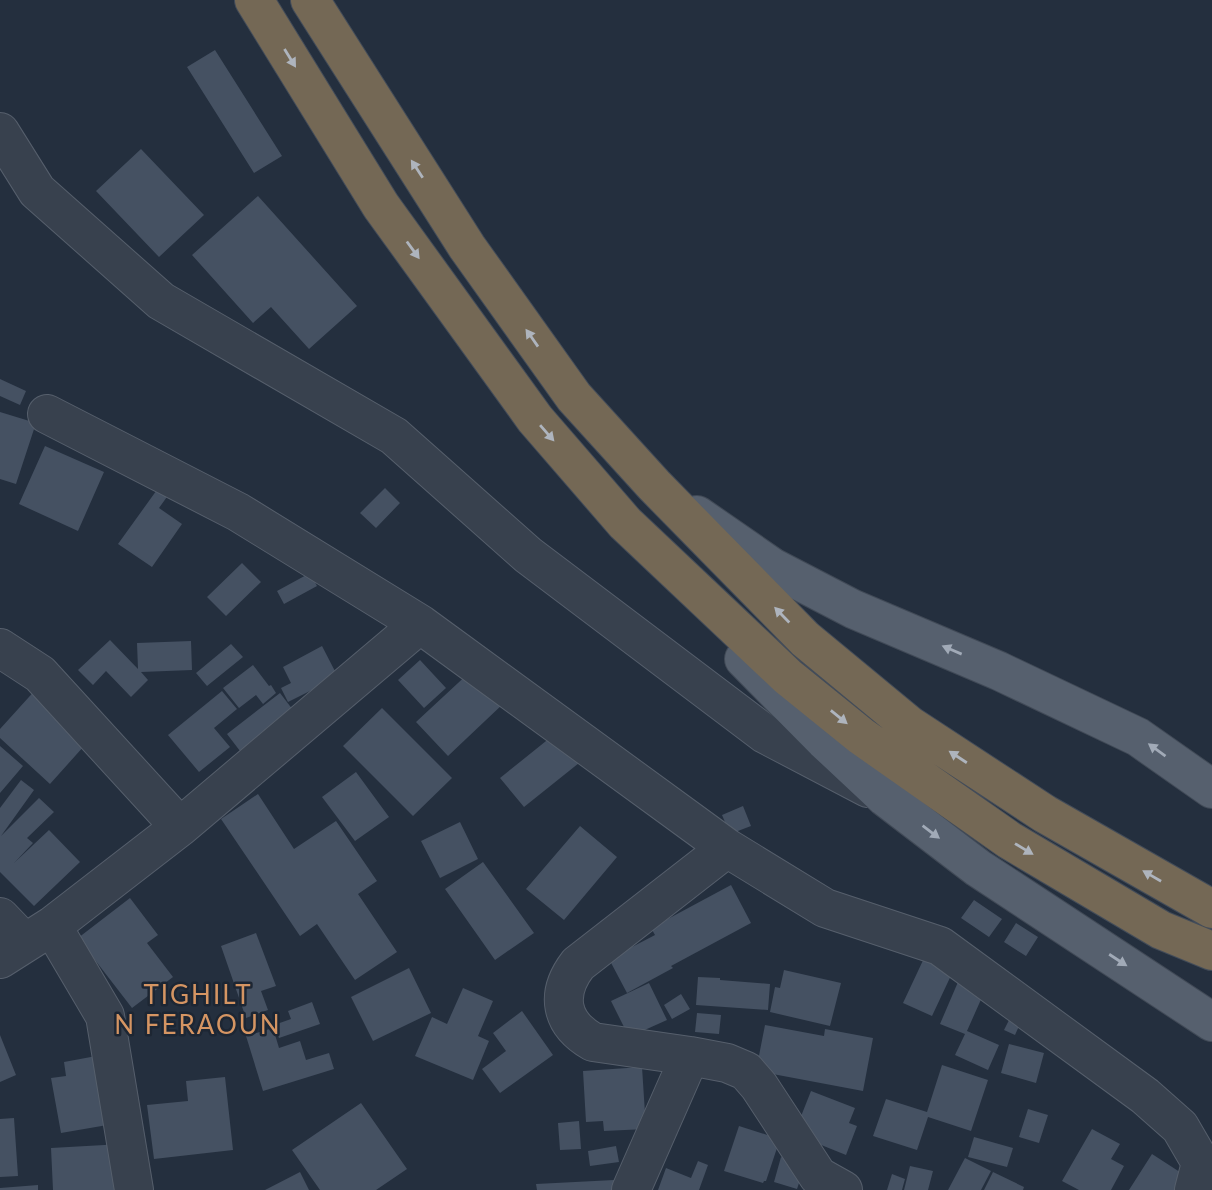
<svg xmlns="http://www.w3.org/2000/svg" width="1212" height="1190" viewBox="0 0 1212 1190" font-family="Lato,sans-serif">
<rect width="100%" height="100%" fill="#242f3e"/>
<path fill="#455162" d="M215,50l67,106 -28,17 -67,-106z
M141,149l63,66 -45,42 -63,-66z
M258,196l99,110 -48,43 -38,-42 -18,16 -61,-68z
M0,379l26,12 -6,14 -20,-9z
M0,412l36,11 -20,61 -16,-5z
M45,446l59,26 -26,59 -59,-27z
M159,487l10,7 -10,14 23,16 -30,43 -34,-23z
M385,488l15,15 -24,25 -16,-15z
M242,563l19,19 -35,34 -19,-19z
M310,573l7,13 -33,18 -7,-13z
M110,640l28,29 -1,-26 54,-2 1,29 -51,2 7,8 -17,17 -25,-26 -13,14 -15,-15z
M231,644l12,13 -36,29 -11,-13z
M322,646l16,31 -50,25 -7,-14 10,-5 -8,-16z
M420,660l26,28 -22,20 -26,-28z
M253,665l16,21 2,-1 5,8 -13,11 -7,-9 -17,13 -16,-20z
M472,670l32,33 -56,53 -32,-34z
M38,687l55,49 -43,48 -50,-46v-9z
M222,691l15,18 -23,19 16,19 -31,25 -31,-37z
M280,693l13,17 -53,41 -13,-17z
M382,708l70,70 -39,38 -70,-70z
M556,733l23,30 -55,44 -24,-29z
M0,746l23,20 -23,27z
M356,772l33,45 -34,24 -33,-44z
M21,780l13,10 -33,46 38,-38 15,14 -27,26 6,5 -19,20 35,-33 31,32 -46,44 -34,-34v-64z
M258,794l36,55 42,-28 41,60 -19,13 39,58 -42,28 -38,-56 -17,12 -79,-117z
M743,806l8,20 -21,8 -8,-19z
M460,822l18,37 -38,19 -19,-37z
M580,826l37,31 -53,63 -38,-31z
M483,862l51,71 -39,27 -50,-71z
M731,885l20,38 -80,43 2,2 -46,25 -18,-34 46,-24 -4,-7z
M130,898l28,37 -11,8 26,34 -41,31 -54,-70z
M974,900l28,19 -13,18 -28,-19z
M1016,923l22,14 -12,19 -22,-14z
M256,933l20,53 -15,5 7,19 -22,8 -25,-72z
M926,954l29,13 -23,49 -29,-13z
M409,968l22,45 -58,28 -22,-44z
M784,970l57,13 -11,43 -60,-14 5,-25 5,1z
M961,975l26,11 -20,45 32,14 -11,25 -33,-15 10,-21 -25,-10z
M698,977l22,1v2l50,4 -2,26 -72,-5z
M649,983l18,37 -38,17 -18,-36z
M463,988l30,13 -15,35 11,5 -16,39 -58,-24 17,-39 15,7z
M681,994l9,15 -18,10 -8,-14z
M312,1002l8,22 -41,14 -5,-13 17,-6 -3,-8z
M1014,1010l10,5 -9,20 -11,-5z
M522,1011l31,44 -53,38 -18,-24 24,-18 -13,-18z
M697,1013l24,2 -2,19 -24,-2z
M765,1025l59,11 1,-7 48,9 -10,53 -107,-20z
M273,1028l6,20 21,-7 6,19 23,-7 5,16 -71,22 -17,-55z
M0,1035l16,40 -16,7z
M1009,1044l35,9 -8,30 -35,-10z
M107,1054l12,69 -58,10 -10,-55 15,-2 -2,-14z
M942,1065l46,15 -17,51 -43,-14 -11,33 -44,-14 13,-37 41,13z
M642,1067l4,62 -42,2 -1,-10 -17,1 -3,-51z
M225,1077l8,73 -79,9 -7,-54 41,-4 -2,-20z
M811,1091l44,17 -6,15 8,3 -11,29 -52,-21z
M361,1103l46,66 -31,21h-56l-28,-40z
M1028,1109l20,6 -9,28 -20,-6z
M14,1118l4,58 -18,1v-58z
M579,1121l2,28 -21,1 -2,-27z
M739,1126l41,13 -14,42h-2l-1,2 -39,-12z
M1092,1129l28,15 -9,15 13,7 -13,24h-32l-17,-9z
M974,1137l39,11 -6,19 -39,-10z
M122,1144l-9,15 1,31h-61l-2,-42z
M616,1146l3,16 -29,4 -2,-15z
M1152,1154l34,22 -9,14h-48z
M781,1157l24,8 -8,24 -23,-7z
M965,1158l26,13 -10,19h-33z
M698,1161l10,4 -9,25h-41l8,-22 25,10z
M910,1166l23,5 -5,19h-24z
M300,1172l9,18h-44z
M993,1172l31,15 -1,3h-39z
M892,1174l13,5 -3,11h-15z
M614,1180v10h-77l-1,-6z
M38,1185v5h-38v-2z"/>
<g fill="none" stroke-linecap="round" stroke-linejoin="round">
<defs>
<path id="minor" d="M0,132l37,59 124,110 233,135 134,119 237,179 103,54
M47,414l191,98 182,112 307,224 98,60 115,38 205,150 35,31 21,36 -7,27
M0,648l40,26 140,153
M727,848l-149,116c-23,30 -18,59 15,78l97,14 37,7 19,8 13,15 59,90 25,14
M0,917l25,26
M52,926l53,90 29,174
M0,959l52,-33 128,-99 240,-203
M631,1190l59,-134"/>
<path id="major" d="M697,515l75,52 81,42 146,62 139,66 74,52
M744,659l80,81 61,57 93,71 234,154"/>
<path id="highway" d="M254,0l127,206 154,213 90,104 163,154 73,59 148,104 152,90 51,21
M310,0l157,247 107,150 80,88 151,154 104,86 136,89 167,95"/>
</defs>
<use href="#minor" stroke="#565f6c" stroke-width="40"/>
<use href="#major" stroke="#414a57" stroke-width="40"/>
<use href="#highway" stroke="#434c59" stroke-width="40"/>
<use href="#minor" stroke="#38414e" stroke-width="38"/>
<use href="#major" stroke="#56606e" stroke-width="38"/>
<use href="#highway" stroke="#746855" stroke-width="38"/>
</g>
<defs><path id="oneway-solid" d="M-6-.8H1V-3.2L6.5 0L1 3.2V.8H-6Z" transform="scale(1.75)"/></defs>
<g fill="#aeb4bd">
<use href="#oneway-solid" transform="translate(290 58) rotate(58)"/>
<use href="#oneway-solid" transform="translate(417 169) rotate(-123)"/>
<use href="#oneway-solid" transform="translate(413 250) rotate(54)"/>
<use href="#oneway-solid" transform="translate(532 338) rotate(-125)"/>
<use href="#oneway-solid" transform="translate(547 433) rotate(49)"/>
<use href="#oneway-solid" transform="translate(782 615) rotate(-134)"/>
<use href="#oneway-solid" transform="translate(839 717) rotate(39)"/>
<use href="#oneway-solid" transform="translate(958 757) rotate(-147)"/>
<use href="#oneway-solid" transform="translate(1024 849) rotate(31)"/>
<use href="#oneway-solid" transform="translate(1152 876) rotate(-150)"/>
</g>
<g fill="#a1aab7">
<use href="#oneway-solid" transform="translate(952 650) rotate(-157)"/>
<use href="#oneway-solid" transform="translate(1157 750) rotate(-144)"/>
<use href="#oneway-solid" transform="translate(931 832) rotate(37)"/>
<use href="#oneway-solid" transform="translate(1118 960) rotate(33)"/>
</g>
<g text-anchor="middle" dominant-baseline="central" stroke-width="5" stroke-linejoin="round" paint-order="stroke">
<g font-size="26" letter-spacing="2" fill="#d59563" stroke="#1d2633">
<text x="198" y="994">TIGHILT<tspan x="198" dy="30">N FERAOUN</tspan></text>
</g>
</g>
</svg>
